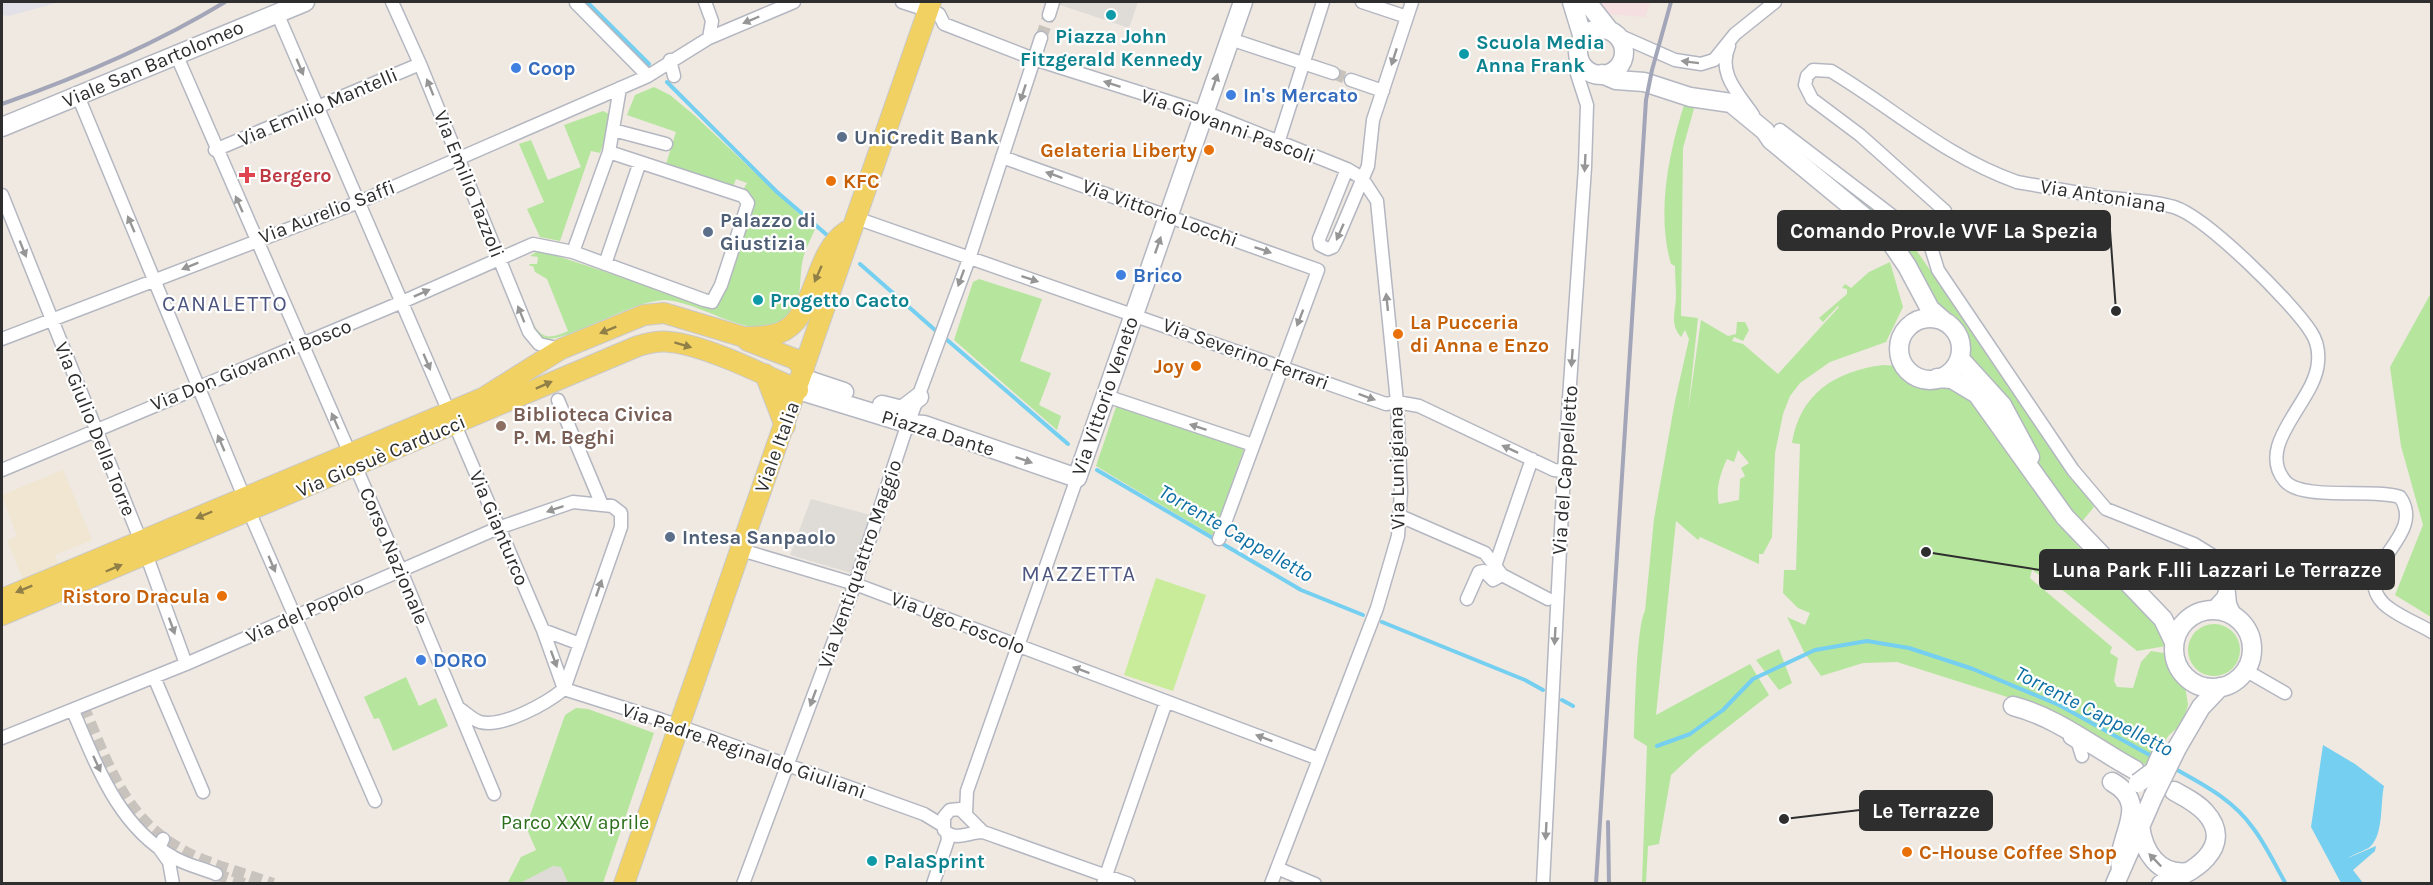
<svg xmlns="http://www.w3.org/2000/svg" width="2433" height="885" viewBox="0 0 2433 885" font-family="Karla,sans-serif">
<rect width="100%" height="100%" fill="#efe9e1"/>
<path fill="#e3e1e8" d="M2,2h58l-51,14 -7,-1z"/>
<path fill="#f0e6d1" d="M63,470l29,70 -37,15 4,12 -35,15 -17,-41 10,-5 -15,-41z"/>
<path fill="#f5dfe0" d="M1598,2h53l-6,15 -39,-3z"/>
<path fill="#b6e59e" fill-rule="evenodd" d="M654,87l16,8 24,20 121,114c-4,10 -10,20 -12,30 -5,19 1,46 -16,61 -29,26 -87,-19 -122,-20 -34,0 -102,46 -124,38l-13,-18 3,-1c9,20 18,21 37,12l-21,-52 -12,-7 -2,-6h-3l-1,-2h8l1,-7 -8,-1 9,-6 137,45 45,2 32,-95 -10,-12 4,-7 -11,-4 -3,8 -67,-23 10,-32 -49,-17 8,-20z
M1685,102l10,3 -12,43 -2,168 17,2 -10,94 13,-92 27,16 8,-2 1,-12h8l4,8 -6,11 -9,-4 -2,4 11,3 35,30 61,-67 -1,-1 -15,16 -4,-4 28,-24v-5l-5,-1 3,-4 6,4 18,-16 21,-10 13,45 -17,35 -56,20 -30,21 -10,13 -7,18 -8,39 -3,84 -9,17h-4v10l-59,-27 -2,3 -22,-19 -20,194 94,-51 19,31 -72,56 -26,24 -12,69 -11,2 -2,37h-4l5,-137 -13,-8c1,-23 2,-111 11,-127l9,-92 21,-118 14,-62 -4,-9 -4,7c-12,-14 -5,-26 -5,-41 0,-10 -1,-20 -1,-30l-4,-2c-15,-51 -2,-113 14,-162zM1738,450l11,13 -8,5 4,8 -5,3 -1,21 -20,4c-4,-14 2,-33 8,-45l7,3z
M603,111l6,3 1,11 -10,28 -9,-2 -31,90 -20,-4 -13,-28 17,-7 -25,-58 12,-4 17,40 33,-13 -17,-42z
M1792,143l90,72 30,29 182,263 -14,17 -40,-55 -7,-21 -34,-60 -30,-30 -10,-38 -12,-10 -9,-3 -36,-66 -41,-39 -71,-56z
M979,279l63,20 -22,62 31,12 -12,32 22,11 -4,14 -103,-90 19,-58z
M2431,293v324l-36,-22 28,-70 -22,-79 -11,-79z
M1883,365l14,1 26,15 16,-1 38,14 66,110 35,42 82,81 6,19 -29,5 -72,-59 -33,-22 -2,8 82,69 -2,6 8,5 -4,23 3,6 16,1 8,-26 10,-11 13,2 20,26 4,26 -6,19 -13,11 -21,31 -128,-65 -123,-39 -34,1 -42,13 -17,-24 -17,-35 18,8 5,-12 -12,-5 -15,-15 1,-23h12l4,-126 -8,-1c8,-50 44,-72 91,-78z
M1117,404l127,45 -31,87 -117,-70z
M2188 650a26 26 0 1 1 52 0a26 26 0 1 1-52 0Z
M1779,649l13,34 -13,7 -23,-30z
M406,677l13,29 17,-8 12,28 -55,25 -14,-33 -5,1 -10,-22z
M576,708l12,1 66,24 -51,150 -96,1 14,-27 15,-7 -10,-23 39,-112z"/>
<path fill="#c9ec9a" d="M1156,578l50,17 -33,96 -49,-16z"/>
<path fill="#dfdcd8" d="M1051,2h87l-9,26z
M811,499l63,17 -16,59 -68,-20z
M553,866l8,1 7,16h-48z"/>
<path fill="#75cff0" d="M2323,745l32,19 29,22c-4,17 0,48 -14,61 -6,4 -16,7 -22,11l28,-12 -1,5 -22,19 10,13h-22l-30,-56z"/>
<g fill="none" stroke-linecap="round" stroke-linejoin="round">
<path stroke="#75cff0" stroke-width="4" d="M587,2l62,62
M667,82l110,110 50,43
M860,264l75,66
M946,339l122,105
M1097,470l204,120 62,25
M1382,622l143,58 18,10
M1562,700l11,6
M1657,746l33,-12 33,-24 30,-31 62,-29 52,-9 42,7 64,21 86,36 96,53
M2172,767c30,17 61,32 81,61 13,17 22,37 33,56"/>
<path stroke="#c8c4bd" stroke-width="12" stroke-dasharray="12 6" stroke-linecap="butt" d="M1041,38l8,-23
M1333,73l18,7
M83,706c26,61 41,114 104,147 26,13 58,21 86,31
M216,874l28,10"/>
<defs>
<path id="street" d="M392,2l28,62 109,268 10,12 22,5
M705,2l7,19 -3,17
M902,2l37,12 5,10 90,35 183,58 130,52 15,9 15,23 20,201 4,90 -3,44 -21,72 -106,276
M1362,2l45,15
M576,3l72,73
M277,13l172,399
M1049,15l4,-13
M1616,34l59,26 26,4 13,-4 21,-26 40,-32
M1230,39l103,34
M1729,46c-12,27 9,47 24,69
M176,54l225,517 93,223
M670,60l4,16
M1351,80l32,11
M78,96l166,401
M613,130l53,14
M1780,130l144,110 10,1 12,-8 -1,-22 -85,-76 -48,-36 -7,-14 2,-9 6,-6 18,1c65,39 113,85 186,111 28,5 56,10 85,15 24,3 49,3 72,10 32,10 118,95 137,125 6,9 8,19 7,30 -2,39 -64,82 -33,119 17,20 87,7 115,16 28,40 -51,70 -17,106 12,12 34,20 49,29
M1278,143l45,-141
M215,150l205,-86
M1002,157l316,113 -99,269
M1347,169l-28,70 1,6 8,4 5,-2 4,-8 31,-73 5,-46 39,-118
M2,195l144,359 40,110
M856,218l530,186 11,-2 22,4 135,64 10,1
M1929,241l9,29 135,200 33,39 88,35 26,16 7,14 3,30 6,13
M573,252l131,48 8,2 9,-17 27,-82 -5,-7 -134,-44
M605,264l35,-102
M2,339l357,-137 289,-126 61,-38 85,-36
M1106,396l147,49
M558,400l44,105
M455,425l88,205 21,59
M2,470l400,-168 131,-58 40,8 36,-100 11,-64
M249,511l126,290
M1400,516l85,37 17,22 46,24
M748,552l107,32 464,175
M1495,566l37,-107
M1467,599l12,-27 5,-1 9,9 9,-5
M2211,610l12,-13 4,-11
M543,630l37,14
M2245,670l40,23
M154,677l49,115
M564,689l98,31 262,94 18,11
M460,709c6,4 13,11 20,13 23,6 67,-19 84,-33
M73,711c24,55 45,115 100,146 13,8 29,11 43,17
M2,738l184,-74 312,-136 75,-26 39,4 9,7v14l-57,162
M2070,738l8,5 4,13
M966,813l1,-22 110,-313
M983,832c-15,0 -28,10 -39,-2v-13l6,-7 10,-1 23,23 146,52
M163,839l-4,9 10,14 4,22
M1277,868l38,16
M743,884l112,-300 49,-149 65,-176 72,-221
M933,884l15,-44 -1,-7
M1103,884l63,-182
M1543,884l21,-413 21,-304 2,-62 -10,-31 2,-16"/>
<path id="secondary" d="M1572,2l11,36
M1587,2l22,28
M1578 52a23 23 0 1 1 46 0a23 23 0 1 1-46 0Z
M1602,74l14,6 28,2 46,15 41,6 34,28 6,9 115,95 21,31 23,43 15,13
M2,127l303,-125
M1899 349a31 31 0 1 1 62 0a31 31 0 1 1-62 0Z
M1962,361l40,44 28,52
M802,378l42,14
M1937,378l15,1 25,15 88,123 98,102 11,23
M798,390l111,34 15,1 153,53 166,-476
M882,405l20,5 17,-13
M2174 649a39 39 0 1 1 78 0a39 39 0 1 1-78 0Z
M2013,706c46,12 81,42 122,64
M2177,748l24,-41 19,-20
M2112,782c41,23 3,55 9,87
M2140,825c3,26 18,51 48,47
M2115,884l38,-87
M2161,884c30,-9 76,-37 44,-72 -8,-9 -20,-15 -31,-21"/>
<path id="primary" d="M746,337c11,0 22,0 33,-4 38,-14 33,-80 68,-102
M765,374l20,52
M2,599l481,-201 78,-49 83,-34 20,-2 80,24 4,4 47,18 9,10
M2,615l636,-269c10,-3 21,-6 32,-4 35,3 95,33 128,48
M624,884l307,-882"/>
</defs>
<use href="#street" stroke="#b4b7c1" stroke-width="15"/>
<use href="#secondary" stroke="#b4b7c1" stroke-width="21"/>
<use href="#primary" stroke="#c9c9c9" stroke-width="22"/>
<use href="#street" stroke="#fff" stroke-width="12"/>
<use href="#secondary" stroke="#fff" stroke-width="18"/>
<use href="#primary" stroke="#f2d163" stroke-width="20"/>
<path stroke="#a3a6b8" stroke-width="4" d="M2,104c77,-27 152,-59 223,-102
M1608,822l1,62
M1596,884l50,-784 6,-30 19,-68"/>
<defs>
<path id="secondary-bridge" d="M2138,783l16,-12 7,-16
M2153,797l24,-49"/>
</defs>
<use href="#secondary-bridge" stroke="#b4b7c1" stroke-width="21" stroke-linecap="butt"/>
<use href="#secondary-bridge" stroke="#fff" stroke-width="18"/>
</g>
<defs><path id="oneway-solid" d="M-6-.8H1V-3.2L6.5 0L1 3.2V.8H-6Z" transform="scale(1.5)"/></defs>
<g fill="#969696">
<use href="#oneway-solid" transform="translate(751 20) rotate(157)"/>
<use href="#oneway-solid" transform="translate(1394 57) rotate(108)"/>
<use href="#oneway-solid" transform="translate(1690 62) rotate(-173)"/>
<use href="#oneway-solid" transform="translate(300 67) rotate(67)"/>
<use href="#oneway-solid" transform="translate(1215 82) rotate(-71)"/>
<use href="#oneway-solid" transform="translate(1112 84) rotate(-162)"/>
<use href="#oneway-solid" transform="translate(430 87) rotate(-112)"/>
<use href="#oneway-solid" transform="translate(1023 93) rotate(108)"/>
<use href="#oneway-solid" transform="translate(1585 163) rotate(93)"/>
<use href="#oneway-solid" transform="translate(1054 175) rotate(-160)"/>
<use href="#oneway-solid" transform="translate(239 204) rotate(-114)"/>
<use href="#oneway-solid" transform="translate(131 224) rotate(-113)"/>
<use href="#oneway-solid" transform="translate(1340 232) rotate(114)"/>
<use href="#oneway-solid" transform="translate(1158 245) rotate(-71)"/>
<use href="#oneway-solid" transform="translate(23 249) rotate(68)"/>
<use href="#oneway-solid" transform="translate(1263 250) rotate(19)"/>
<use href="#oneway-solid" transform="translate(190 266) rotate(158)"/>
<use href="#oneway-solid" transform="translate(961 278) rotate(110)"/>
<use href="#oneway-solid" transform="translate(1030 279) rotate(18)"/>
<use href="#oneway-solid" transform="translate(422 293) rotate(-24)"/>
<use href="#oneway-solid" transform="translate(1387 302) rotate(-96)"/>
<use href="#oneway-solid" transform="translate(521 314) rotate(-112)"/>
<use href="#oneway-solid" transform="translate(1300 318) rotate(111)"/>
<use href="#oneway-solid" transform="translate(1572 358) rotate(94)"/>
<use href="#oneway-solid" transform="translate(427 362) rotate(67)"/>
<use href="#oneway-solid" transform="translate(1367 397) rotate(20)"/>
<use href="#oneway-solid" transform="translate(335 421) rotate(-114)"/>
<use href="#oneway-solid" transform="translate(1198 427) rotate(-162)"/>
<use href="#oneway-solid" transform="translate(221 443) rotate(-113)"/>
<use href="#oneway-solid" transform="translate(1510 449) rotate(-155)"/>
<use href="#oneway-solid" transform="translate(1024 460) rotate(19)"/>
<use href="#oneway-solid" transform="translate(555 509) rotate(161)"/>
<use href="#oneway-solid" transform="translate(272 564) rotate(67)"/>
<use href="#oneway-solid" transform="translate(599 588) rotate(-71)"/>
<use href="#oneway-solid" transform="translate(172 626) rotate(70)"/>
<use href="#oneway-solid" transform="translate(1555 636) rotate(93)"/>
<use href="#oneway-solid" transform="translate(554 659) rotate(70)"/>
<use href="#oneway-solid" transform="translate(1081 670) rotate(-160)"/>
<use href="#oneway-solid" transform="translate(813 698) rotate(110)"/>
<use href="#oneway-solid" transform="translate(1264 738) rotate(-159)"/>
<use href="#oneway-solid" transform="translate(97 764) rotate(65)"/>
<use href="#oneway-solid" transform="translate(1546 831) rotate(93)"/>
<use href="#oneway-solid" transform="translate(2155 860) rotate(-134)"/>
</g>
<g fill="#908048">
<use href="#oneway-solid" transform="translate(818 274) rotate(114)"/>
<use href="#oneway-solid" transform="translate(608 330) rotate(158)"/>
<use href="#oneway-solid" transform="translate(683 345) rotate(17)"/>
<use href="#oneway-solid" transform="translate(544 385) rotate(-24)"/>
<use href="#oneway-solid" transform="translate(204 515) rotate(157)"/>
<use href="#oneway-solid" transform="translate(114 568) rotate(-23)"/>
<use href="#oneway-solid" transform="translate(24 589) rotate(158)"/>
</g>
<g fill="#0f9aa8" stroke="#fff" stroke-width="2">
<circle cx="1111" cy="15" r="6"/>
<circle cx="1464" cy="54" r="6"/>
<circle cx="758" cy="300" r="6"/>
<circle cx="872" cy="861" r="6"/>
</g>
<g fill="#3f7fe0" stroke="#fff" stroke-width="2">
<circle cx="516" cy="68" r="6"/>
<circle cx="1231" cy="95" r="6"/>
<circle cx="1121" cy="275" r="6"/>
<circle cx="421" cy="660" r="6"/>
</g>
<g fill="#5c6f8a" stroke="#fff" stroke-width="2">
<circle cx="842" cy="137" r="6"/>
<circle cx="708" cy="232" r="6"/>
<circle cx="670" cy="537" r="6"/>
</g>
<g fill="#e8710a" stroke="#fff" stroke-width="2">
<circle cx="1209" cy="150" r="6"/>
<circle cx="831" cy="181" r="6"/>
<circle cx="1398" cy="334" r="6"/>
<circle cx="1196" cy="366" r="6"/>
<circle cx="222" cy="596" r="6"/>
<circle cx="1907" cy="852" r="6"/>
</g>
<path fill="#e0444e" stroke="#fff" stroke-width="2" d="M244 166h6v6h6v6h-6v6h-6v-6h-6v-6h6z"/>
<circle fill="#8d6e63" stroke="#fff" stroke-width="2" cx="501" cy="426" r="6"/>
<g text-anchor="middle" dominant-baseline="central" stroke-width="4.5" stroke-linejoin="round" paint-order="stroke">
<g font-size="20" font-weight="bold" fill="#0d838f" stroke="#fff" text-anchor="start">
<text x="1111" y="36" text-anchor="middle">Piazza John<tspan x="1111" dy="23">Fitzgerald Kennedy</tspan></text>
<text x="1476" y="42">Scuola Media<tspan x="1476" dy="23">Anna Frank</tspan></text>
<text x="770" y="300">Progetto Cacto</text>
<text x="884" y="861">PalaSprint</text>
</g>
<g font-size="20" fill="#2e2e2e" stroke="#fff">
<text transform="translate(153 64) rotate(-23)">Viale San Bartolomeo</text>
<text transform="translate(318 107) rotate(-23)">Via Emilio Mantelli</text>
<text transform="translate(1228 126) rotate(20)">Via Giovanni Pascoli</text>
<text transform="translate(469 184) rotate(68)">Via Emilio Tazzoli</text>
<text transform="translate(2103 196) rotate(9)">Via Antoniana</text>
<text transform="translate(327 212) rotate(-21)">Via Aurelio Saffi</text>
<text transform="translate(1160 213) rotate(20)">Via Vittorio Locchi</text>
<text transform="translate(1246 354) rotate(20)">Via Severino Ferrari</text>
<text transform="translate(251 365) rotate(-22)">Via Don Giovanni Bosco</text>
<text transform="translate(1105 396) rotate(-71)">Via Vittorio Veneto</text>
<text transform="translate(95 429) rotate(68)">Via Giulio Della Torre</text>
<text transform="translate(938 433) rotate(17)">Piazza Dante</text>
<text transform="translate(777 447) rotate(-70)">Viale Italia</text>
<text transform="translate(381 456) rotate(-23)">Via Giosuè Carducci</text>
<text transform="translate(1397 468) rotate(-91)">Via Lunigiana</text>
<text transform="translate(1565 470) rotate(-86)">Via del Cappelletto</text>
<text transform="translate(499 528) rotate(67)">Via Gianturco</text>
<text transform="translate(394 556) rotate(67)">Corso Nazionale</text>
<text transform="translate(860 564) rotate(-71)">Via Ventiquattro Maggio</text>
<text transform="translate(305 612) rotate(-24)">Via del Popolo</text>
<text transform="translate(958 623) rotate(21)">Via Ugo Foscolo</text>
<text transform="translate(744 751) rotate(19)">Via Padre Reginaldo Giuliani</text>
</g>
<g font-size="20" font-weight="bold" fill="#366cbe" stroke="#fff" text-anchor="start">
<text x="528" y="68">Coop</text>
<text x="1243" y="95">In's Mercato</text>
<text x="1133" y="275">Brico</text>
<text x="433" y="660">DORO</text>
</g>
<g font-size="20" font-weight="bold" fill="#4e5e75" stroke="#fff" text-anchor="start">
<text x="854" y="137">UniCredit Bank</text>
<text x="720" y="220">Palazzo di<tspan x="720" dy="23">Giustizia</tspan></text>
<text x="682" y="537">Intesa Sanpaolo</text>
</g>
<g font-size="20" font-weight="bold" fill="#c56008" stroke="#fff" text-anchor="end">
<text x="1197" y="150">Gelateria Liberty</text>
<text x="843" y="181" text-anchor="start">KFC</text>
<text x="1410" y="322" text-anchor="start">La Pucceria<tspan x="1410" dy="23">di Anna e Enzo</tspan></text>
<text x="1184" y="366">Joy</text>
<text x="210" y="596">Ristoro Dracula</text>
<text x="1919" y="852" text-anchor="start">C-House Coffee Shop</text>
</g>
<g font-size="20" font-weight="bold" fill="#be3a42" stroke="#fff" text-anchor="start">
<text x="259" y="175">Bergero</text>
</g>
<g font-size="20" font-weight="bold" fill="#785e54" stroke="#fff" text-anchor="start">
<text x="513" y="414">Biblioteca Civica<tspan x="513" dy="23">P. M. Beghi</tspan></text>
</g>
<g font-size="20" fill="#2c6e1b" stroke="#fff">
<text x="575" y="822">Parco XXV aprile</text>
</g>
<g font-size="21" font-style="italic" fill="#0d6fa3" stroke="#fff">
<text transform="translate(1236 533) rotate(30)">Torrente Cappelletto</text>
<text transform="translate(2094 711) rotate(27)">Torrente Cappelletto</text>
</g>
<g font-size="22" letter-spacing="1.5" fill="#4d5680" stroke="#fff">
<text x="225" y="304">CANALETTO</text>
<text x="1079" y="574">MAZZETTA</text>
</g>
</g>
<path fill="none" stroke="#2e2e2e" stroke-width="2" d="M2116 311L2110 230M1926 552L2040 570M1784 819L1860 810"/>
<g fill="#2e2e2e" stroke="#fff" stroke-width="2">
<circle cx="2116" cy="311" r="6"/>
<circle cx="1926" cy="552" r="6"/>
<circle cx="1784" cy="819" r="6"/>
</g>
<g fill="#2e2e2e" stroke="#2e2e2e" stroke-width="2">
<rect x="1778" y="211" width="332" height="39" rx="6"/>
<rect x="2040" y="550" width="354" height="39" rx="6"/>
<rect x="1860" y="791" width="132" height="39" rx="6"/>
</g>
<g font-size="21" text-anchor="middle" font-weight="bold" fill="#fff">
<text x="1944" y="238">Comando Prov.le VVF La Spezia</text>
<text x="2217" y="577">Luna Park F.lli Lazzari Le Terrazze</text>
<text x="1926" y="818">Le Terrazze</text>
</g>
<rect width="2433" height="885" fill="none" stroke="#2e2e2e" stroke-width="6"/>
</svg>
